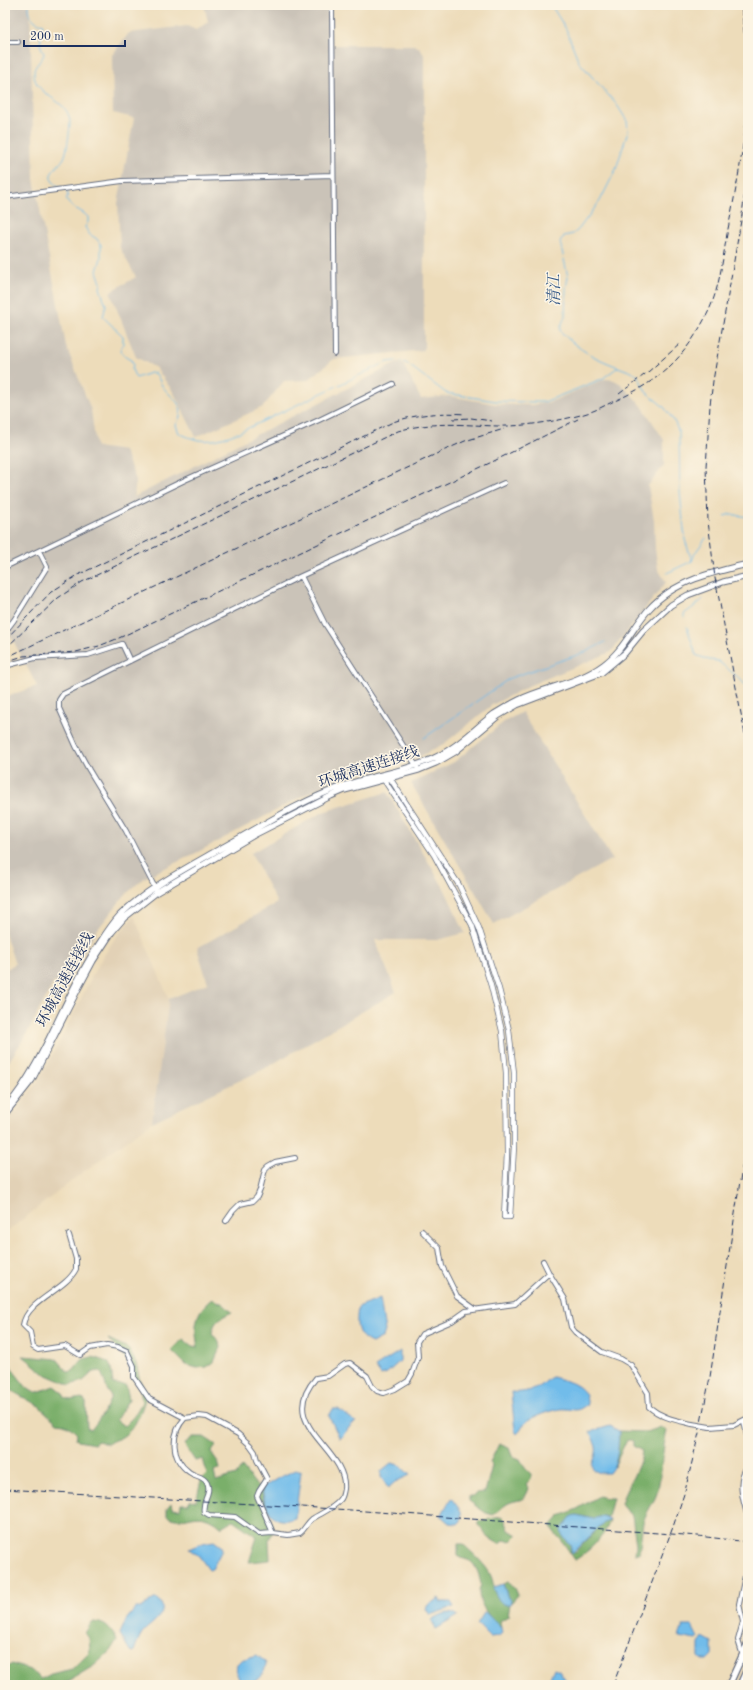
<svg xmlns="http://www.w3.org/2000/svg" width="753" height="1690" viewBox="0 0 753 1690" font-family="'Old Standard TT','Noto Serif SC',serif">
<rect width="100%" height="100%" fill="#fcf5e5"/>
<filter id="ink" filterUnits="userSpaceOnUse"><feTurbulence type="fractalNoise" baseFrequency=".025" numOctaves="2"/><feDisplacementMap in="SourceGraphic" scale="8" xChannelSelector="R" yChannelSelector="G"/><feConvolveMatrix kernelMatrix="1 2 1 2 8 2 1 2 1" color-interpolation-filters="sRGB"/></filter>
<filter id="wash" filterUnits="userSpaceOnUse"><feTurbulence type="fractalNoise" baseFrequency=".012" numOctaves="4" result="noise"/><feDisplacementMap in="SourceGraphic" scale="16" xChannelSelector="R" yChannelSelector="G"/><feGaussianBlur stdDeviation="0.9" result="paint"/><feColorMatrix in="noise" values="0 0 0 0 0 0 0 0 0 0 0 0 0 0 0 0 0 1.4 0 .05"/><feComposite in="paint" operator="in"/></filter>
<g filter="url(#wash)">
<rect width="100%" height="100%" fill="#eddcba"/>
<path fill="#e2d1b6" d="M134,916l35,83 -17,123 -65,47 -82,64v-111l12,-11 22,-32 21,-38 36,-73 18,-28z"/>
<path fill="#cac3b8" d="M5,5h25l4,174 32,167 25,64 5,37 28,4 12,29 -2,17 263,-134 6,1 18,35 28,-3 46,8 37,1 18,-3 55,-23 9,1 7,4 21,22 22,34v25l-16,21 6,34 1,29 3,20 8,13 -55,70 -81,33 -38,20 -47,38 -24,13 -42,11 -52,16 -131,70 -52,25 -19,17 -28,35 -34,57 -9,-5 -29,55 -20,30v-97l10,-6 -10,-30v-237l32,-11 -32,-61z
M204,5h125l1,40h84l6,3 4,7v295l-90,9 -26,21 -24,1 -21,26 -67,30 -22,-44 -18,-25 -20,-11 -26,-65 26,-15 -16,-29 -2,-45 16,-85 -21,-5 -1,-58 17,-22 58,-7 9,4 12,-8z
M522,712l90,147 -118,65 -83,-141 43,-21 50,-40z
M387,792l58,98 20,43 -28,7h-62l21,52 -132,77 -112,53 17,-123 39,-16 -11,-35 80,-45 -26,-50 72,-41z"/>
<path fill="#7aaf6b" stroke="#4a6f64" d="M212,1299l11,5 9,8c-10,5 -18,8 -20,21l7,9 1,6 -6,14 -7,5 -10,1 -11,-3 -15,-15 12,-11 9,7 6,1c-4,-19 -4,-35 14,-48z
M108,1339l20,9 8,15 4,18 7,12c-5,16 -10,35 -25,44 -5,3 -10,3 -14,7l-10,-3 -4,3 -16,-3 -2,-2 1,-5 -6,-6 -7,-4 -7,-1 -18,-17 -27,-15 -7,-7v-38l7,23 15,19 6,4h5l16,-6 9,7 2,5 5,2 12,-2 4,4 1,26 4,2c5,-6 19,-26 20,-34 -7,-10 -5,-15 -11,-25l-7,1 -10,9 -13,4 -25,-11 -22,-18 34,3 11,13 5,-1 10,-12 9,-2 16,5 3,5 2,17 13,1 3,14 -13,21 8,6 10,-10 8,-14 -2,-13 -7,-11 -1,-9 -4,-8z
M661,1427l6,4c-5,19 -5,39 -9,58 -2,12 -12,22 -15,34 -2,10 -2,20 -4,30l-4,1 1,-9 -4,-30 -6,-4 -5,-8c5,-16 20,-36 21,-52l-9,-5v-5l-6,-2 -13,28 4,-17 1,-19 28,1z
M193,1437h11l12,8 -5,7 7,10 2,7 -6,3 2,9 20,-6 6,-8 15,19 5,2 1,11 11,30 -5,11 1,20 -21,2 8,-25 -24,-17 -12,7c-25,-23 -35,0 -54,-11v-8l4,-5 1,5 8,1 1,-5h7l2,-4 6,1 5,-21 6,-6 -4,-15 -8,2 -11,-17z
M499,1444l10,4 3,8 8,3 5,9 6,6v5l-5,5 3,4c-5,16 -11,10 -22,16 -5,3 -9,8 -14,11l-7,-2 -17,-12v-5h5l2,-3 9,-1 7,-26 -2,-4z
M599,1496l7,2h7l-5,19 -5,-1 -10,3 -17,-4 -14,20 8,9 1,7 4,2 25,-27 10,-7c-3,16 -22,33 -35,41l-13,-19 -8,-9 -3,-6 9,-10 17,-7z
M501,1517l4,3 4,10 8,5 -7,7 -5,-2 -6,4 -10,-6 -11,-13v-4z
M458,1544h5c8,8 20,18 26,28 8,14 1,22 16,33l3,-7 -5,-14 5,-2 7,6 3,7 -8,9 -2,12 -8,5 1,7c-10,-8 -28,-29 -20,-43 -1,-8 -4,-19 -11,-24 -4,-2 -8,-2 -12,-5z
M92,1622c13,0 18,6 25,18l-7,11 -15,14 -33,20h-57v-17l7,-4 18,6 11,9 10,-5 21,-5 18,-18 -1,-13 -4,-5z"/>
<path fill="#71bcea" stroke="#4676a4" d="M380,1298l5,33 -2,6 -11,6c-17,-7 -16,-19 -14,-36z
M400,1351v10l-13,12 -6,2 -6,-8z
M552,1377c15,4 36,8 35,27 -11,10 -14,4 -26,5 -10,1 -22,6 -30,10 -9,4 -8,10 -14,15l-2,-3 -4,-39c9,1 20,-1 28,-5 5,-3 8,-8 13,-10z
M333,1409h5l18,13 -5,3 -11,14 -11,-23z
M610,1426l9,5c-1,14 0,31 -10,42h-9l-7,-3 -1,-5c7,-17 5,-17 -2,-33z
M391,1463l8,2 11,10 -15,7 -7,6 -7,-11v-6z
M296,1470l5,2 -6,46c-23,9 -30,-10 -33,-30l18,-11z
M451,1498l10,13v10l-3,3 -9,-1 -8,-7z
M576,1515l17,4 10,-3 7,3 -10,7 -28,28 -2,-10 -8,-9 -1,-6 11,-13z
M214,1541l7,5 1,4 -10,19 -3,1 -10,-14 -10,-7 13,-6z
M503,1584l5,14 3,2 -1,4c-9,4 -13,-8 -17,-15l1,-2z
M439,1598l2,4h10l3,5 -24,8 -4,-6 1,-3z
M154,1599h4c13,14 -7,24 -15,33 -3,3 -8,15 -9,20l-4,-1 -10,-17 6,-14 10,-12h5z
M446,1613l10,1 2,2 -22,13 -4,-8 2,-3z
M484,1613h2l15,15 1,5 -3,3 -9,1 -13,-13z
M683,1626h9l6,12 -2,2 -17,-3z
M703,1637l9,5v13l-5,5h-5l-3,-3v-13z
M257,1655l9,8c-2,26 -34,27 -29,1l4,-4z
M554,1668l5,2 10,15h-22z"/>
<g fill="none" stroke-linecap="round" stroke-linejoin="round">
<path stroke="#71bcea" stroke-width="1" d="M29,5c0,10 3,17 14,19l-3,20 4,10c-2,7 -10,11 -10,18 -1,25 35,26 36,50 0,6 -3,31 -6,36 -7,12 -25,18 -2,30
M551,5l15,24 13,33 38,43 10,16 1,10 -12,38 -16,32 -22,29 -5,4 -9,2 -4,6 8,35 -2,11 -1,28 -5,13 1,3c24,24 42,29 73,41l4,3 8,16 18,15 10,14 5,11 1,60 5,48 7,21
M67,190l1,6 -2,2c2,10 15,11 22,19v5l-3,5 4,7 8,5 4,6v13l-4,13 4,12 -1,5 6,17 -3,12 20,19v8c-5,8 1,13 8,16l2,4 -1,6 4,8 14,-5h5c4,4 5,10 8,14 11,14 25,18 13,38l3,8c24,12 37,8 61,-1l147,-70 9,-1 10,2 40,30 49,8 38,1h11l58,-23 16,-12
M725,516l5,-2 18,3
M667,573l25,-12 3,-8 11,-15
M684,617v-3l15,-11 4,-4
M687,627l9,28 13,5 9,1 21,17 9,10
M424,738l86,-60 76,-26 19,-10"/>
</g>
</g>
<g filter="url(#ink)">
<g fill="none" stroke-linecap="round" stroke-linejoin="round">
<defs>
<path id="tertiary" d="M332,5l3,349
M5,42h13
M5,197l117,-16 211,-6
M5,567l180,-87 134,-60 74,-36
M301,576l24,48 92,143
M5,632l9,-12 33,-53 -8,-16
M5,666l30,-8 53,-3 34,-11 8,17
M156,890l-30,-59 -37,-61 -13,-24 -17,-38v-8l4,-6 238,-118 203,-93
M226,1221l7,-10 7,-7 13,-3 4,-4 3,-7 5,-21 3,-3 7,-4 20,-4
M422,1231l17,17 3,18 15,30 18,13
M69,1235l7,24v10c-11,22 -49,31 -53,56l7,7 3,15 5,3 27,-4 15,9 10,-7 17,-3 11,2 9,4 7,15v11l15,22 36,19
M543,1261l6,12 16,26 6,28 4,5 27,20 19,7 10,6 17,28 1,14c13,11 27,13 43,17
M744,1421l4,20
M710,1427l24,-2 14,-7
M748,1466c-12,13 -5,35 0,51
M273,1533l-16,-37 2,-5 8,-12 -10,-19 -2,-8 -5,-7 -12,-11 -31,-17 -8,-1 -14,2c-15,16 -14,41 4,54 6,5 14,3 18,11 5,11 -6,18 -3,29l5,3 26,2 24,17 14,-1 15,2 12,-2c5,-4 7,-10 12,-14 9,-6 21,-10 28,-19 3,-3 3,-7 4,-11 4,-41 -70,-63 -28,-111l12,-2 17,-12 5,-1 17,13 5,10 5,5 7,2 11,-4 13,-8 4,-7 6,-17 -1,-15 5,-8 30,-13 14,-10 49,-7 34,-31
M748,1562l-9,42 4,18 -5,18 4,13 6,10"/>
<path id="secondary" d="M382,777l52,78 38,70 19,61 11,45 4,42 1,80 -3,64h6l4,-71v-73l-5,-43 -10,-41 -20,-61 -20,-43 -71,-110"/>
<path id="primary" d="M5,1109c40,-46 57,-108 90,-159 8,-12 15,-24 25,-35 28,-27 63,-45 96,-64 41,-22 80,-48 124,-64 30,-11 63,-15 92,-28 24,-10 42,-30 62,-45 8,-5 17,-10 25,-14 27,-13 60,-17 84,-35 20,-14 30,-38 46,-56 25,-28 64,-37 99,-45
M5,1114l27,-34 47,-93 14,-26 19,-29 12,-14 33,-26 97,-57 77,-39 14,-6 74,-20 17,-7 19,-11 43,-36 19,-11 84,-32 24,-20 18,-22 28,-26 17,-10 35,-13 25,-6"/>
<path id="trunk" d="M729,1685l19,-42
M740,1685l8,-18"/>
</defs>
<use href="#tertiary" stroke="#646c7e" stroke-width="6"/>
<use href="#secondary" stroke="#646c7e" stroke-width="6"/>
<use href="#primary" stroke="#646c7e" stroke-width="7"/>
<use href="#trunk" stroke="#646c7e" stroke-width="8"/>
<use href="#tertiary" stroke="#fff" stroke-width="4"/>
<use href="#secondary" stroke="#fff" stroke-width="4.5"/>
<use href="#primary" stroke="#fff" stroke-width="5"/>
<use href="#trunk" stroke="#fff" stroke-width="5.5"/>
<path stroke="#1b2f5e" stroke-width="1" stroke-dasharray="6 3" stroke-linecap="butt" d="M748,5v3
M748,167l-6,48 -29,166 -3,24 -4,62 2,54 7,57 33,172
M619,394l29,-22 32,-28
M453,419l18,-1 21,3
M5,640l46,-48 27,-17 315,-153c24,-8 47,-10 72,-8
M5,649l53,-51 24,-16 316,-151c33,-10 65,-6 100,-5 25,1 71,-6 95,-15 8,-3 16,-8 24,-11 41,-19 65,-39 87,-80 15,-26 18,-57 23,-86 6,-30 12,-59 16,-89 7,-46 4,-94 -2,-140
M5,658l431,-204 29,-13 39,-12
M5,662l18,-6 53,-4 23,-6 20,-8 375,-177 84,-42
M5,1489l346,21 347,26 50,6
M613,1685l60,-158 12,-36 14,-58 11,-56 38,-248"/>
<defs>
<path id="tertiary-bridge" d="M692,1424l18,3"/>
</defs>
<use href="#tertiary-bridge" stroke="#646c7e" stroke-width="6" stroke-linecap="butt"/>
<use href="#tertiary-bridge" stroke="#fff" stroke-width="4"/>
</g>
</g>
<g text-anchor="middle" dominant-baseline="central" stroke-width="3" stroke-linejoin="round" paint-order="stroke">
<g font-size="15" fill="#1b2f5e" stroke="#fcf5e5">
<text transform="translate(369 768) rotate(-18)">环城高速连接线</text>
<text transform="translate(66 980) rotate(-62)">环城高速连接线</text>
</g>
<g font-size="16" font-style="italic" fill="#355988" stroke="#fcf5e5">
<text transform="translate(555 290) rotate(-90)">清江</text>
</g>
</g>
<rect width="753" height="1690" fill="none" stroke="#fcf5e5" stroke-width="20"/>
<path d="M24 40v6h101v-6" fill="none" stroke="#1b2f5e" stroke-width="2"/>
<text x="30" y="40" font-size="12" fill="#1b2f5e" stroke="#fcf5e5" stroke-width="3" paint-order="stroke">200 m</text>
</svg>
